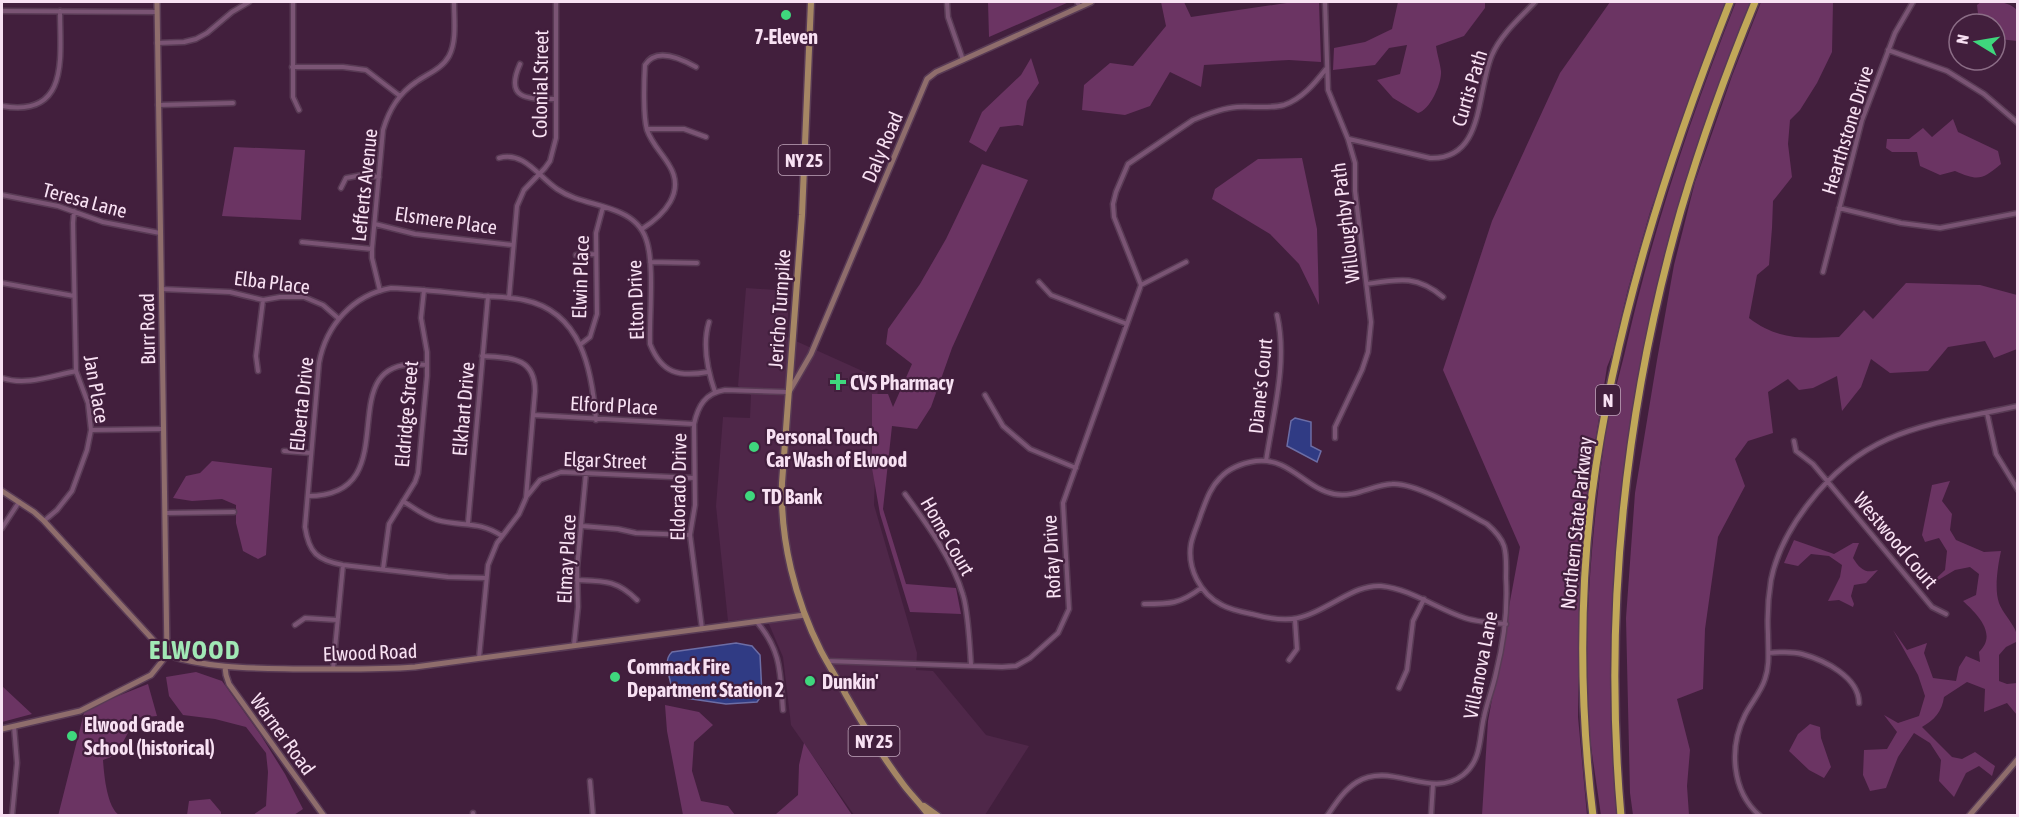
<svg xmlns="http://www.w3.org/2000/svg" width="2019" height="817" viewBox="0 0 2019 817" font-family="'Asap Condensed',sans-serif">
<rect width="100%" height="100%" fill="#421f3d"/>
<path fill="#4f2749" d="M746,288l43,3 -2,46 91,41 -4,127 43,148 -1,17 17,1 53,64 43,11 -44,69h-131l-63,-90 -8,-68 -17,-40 -38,4 -12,-115 7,-89 27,1 1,-23 -13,-9z"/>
<path fill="#6b3463" d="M988,2h81l-80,35z
M1161,2h23l7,15 102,-15h26l2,60 -32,-2 -85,5 -3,22 -31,-15 -20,34 -25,9 -43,-5 2,-25 26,-22 23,3 33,-40z
M1398,2h87v6l-21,28 -28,10c1,8 4,17 5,25 1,12 -11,39 -23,42l-25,-15 -16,-18 23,-6 7,-29 -18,3 -14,17 -42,5 1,-22 31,-6 27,-13z
M1610,2h116l-76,210 -22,77 -15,63 -6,15 -27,172 -2,178 9,98h-105l6,-94 32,-174 -77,-177 49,-149 68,-148z
M1736,2h17l-62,168 -50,203 -24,203 2,239 -18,1c-5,-39 -13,-79 -14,-118 -2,-88 6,-175 18,-262 5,-31 15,-62 22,-93 27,-117 65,-230 109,-341z
M1761,2h72l-1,50 -15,31 -17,27 -10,10 -2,24 4,33 -19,24 -1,27 -3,37 -12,10 -8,43c30,23 55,20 90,19l25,-27 9,9 33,-36 74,2 37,10v54l-23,9 -9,-17 -37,6 -20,24 -38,2 -19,-14 -10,28 -19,24 -5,-35 -24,12 -14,2 -11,-11 -20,13 5,41 -25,8 -13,18 10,27 -27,51 -13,92 -2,60 -26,10 13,51 -3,36 2,29h-56l-3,-22 -4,-175 9,-125 22,-133 17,-95 21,-83 37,-106z
M1981,2c14,0 25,-2 36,8v31l-18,-2 -4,-3v-12h-14l-2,-2 -2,-17z
M1031,58l8,25 -12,18 -4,25 -5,-1 -18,2 -14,25 -17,-10 13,-30 39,-37z
M1953,119l5,13 40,19 3,13c-19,16 -23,17 -46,7l-15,4 -20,-9 -3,-14h-25l-6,-4 1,-9h22l14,-11 9,9z
M234,147l71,3 -4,70 -79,-4z
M1302,158l15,71 2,76 -20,-41 -29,-30 -58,-35 3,-10 43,-30z
M982,164l46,16 -76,168 -21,59 -14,22 -25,-3 -9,83 23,75 50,4 5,26 -51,-2 -30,-98 -8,-46v-74h16l5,13 19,-43 -26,-20 2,-15 32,-45 26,-45z
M212,461l60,7 -6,87 -8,4 -15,-8 -7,-28v-18l-14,-6 -30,2 -19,-3 13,-22 14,-3z
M1950,481l-8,20 10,13 -2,16 6,10 28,12 17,-1c-3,14 -7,38 -2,52 5,13 19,24 19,38l-12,6 -7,8v26l8,3 10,-1v32l-10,-12 -23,9 1,-23 -18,-7 -23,15c-2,15 -10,23 -22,30l30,30 10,2 13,-7 20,14 -3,10 -13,-10 -13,7 -12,24 -15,-16 2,-21 -11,-17 -16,-10 -16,24 -12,31 -16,3 -7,-16 1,-25 23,-1 10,-17 -13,-17 14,8 21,-7 6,-20 -7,-21 -25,-45 14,20 20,-7 -3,10 9,25 23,3 3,-14 7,-11 14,6 -1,-10c19,-18 -2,-38 -16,-51l13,-6 3,-21 -9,-7 -15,3 -27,16 17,-16 2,-19 -8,-13 -14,4 -3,-7 10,-50z
M1794,540l40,14 19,-11h6l-6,15c7,11 12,16 25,12l-12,13 -12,2 -3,11 3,8 -1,3 -14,-7 -11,1 12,-24 2,-12 -13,-9 -18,-2 -13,12 -14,-3z
M196,672l26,9 38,53 25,40 18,35 -9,6h-41l13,-9 2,-34 -2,-19 -20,-26 -31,-8 -32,-4 -14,-19 -3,-19z
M148,684l9,32 -21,2 -20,37 -13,5c1,15 4,47 16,55l-61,1 27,-107z
M2,686l30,28 -30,8z
M665,705l34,7 14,13 -19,17 -2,29 9,30 27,5 7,9h-52l-16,-84z
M1810,724l10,3 1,11 10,29 -7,11 -15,-8 -20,-19 9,-17z
M804,743l48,72h-82l6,-1 22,-19 1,-30z
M210,799l11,13v3h-34l2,-14z"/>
<path fill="#303b84" stroke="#6c6da5" stroke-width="1.5" d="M1295,418l16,4v24l10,5 -4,11 -30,-16 4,-25z
M736,643l16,3 8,9 2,40 -5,7 -31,2 -41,-6 -13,-9c-2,-12 -10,-28 0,-37z"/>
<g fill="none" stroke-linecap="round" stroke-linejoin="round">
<defs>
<path id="street" d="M293,2v95l6,13
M947,2l1,15 15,43
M1077,2l3,5
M1325,2l3,88 20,49 7,24v28l16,131 -3,30 -6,18 -27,57v11
M2,11l155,1
M157,43l27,-1 12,-3 11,-6 25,-21 17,-10
M1888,50l59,21 37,23 34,29
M520,64c-16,36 8,35 36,35
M292,67h51l23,3 34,26
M158,105l75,-2
M2,106c68,12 58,-49 58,-95
M647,129h37l22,8
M1349,139l81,19c55,2 46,-66 62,-103 9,-21 28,-37 43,-53
M499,158c25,-7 39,18 58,31 19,13 43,14 64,24 11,5 21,14 25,26 9,25 3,77 4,105 12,30 29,33 58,28
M341,188l5,-10 16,-3 17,2
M2,195l56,11 45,16 57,11
M1839,208l62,15 39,5 78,-15
M375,224l40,10 98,11
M642,229c22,-14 44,-37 27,-64 -7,-12 -17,-21 -22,-35 -4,-14 -3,-49 -2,-65 11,-18 37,-6 51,2
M302,242l70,7
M576,255l20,-1
M650,262l47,1
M1823,272l39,-152 33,-87 18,-31
M1039,282l12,13 76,29
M2,283l72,13
M1367,284c32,-5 50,-9 76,13
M1141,285l45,-23
M161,289l69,3 33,8 17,-3h24l19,8 15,13
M380,291l-8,-33v-9l11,-119c6,-20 15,-36 33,-48 11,-8 26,-13 33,-26 8,-15 5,-37 5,-54
M509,298l8,-92 7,-16 21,-22 5,-7 6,-23v-136
M709,322c-7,23 -2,47 6,70
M581,344l9,-7 7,-23 -1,-81 7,-26
M258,371l-2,-15 7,-56
M2,378c24,8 49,-2 74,-7
M985,395l18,31 27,23 46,19
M1987,413l9,41 22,36
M533,415l161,9
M91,430l72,-1
M1794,441l2,10 17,13 119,143 14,7
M284,451l27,2
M1266,461c7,-47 22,-99 11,-146
M905,494c22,30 48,66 58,101 5,16 7,53 8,70
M308,496c106,0 14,-144 119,-131
M527,496l13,-16 21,-8 133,6
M403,501c11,7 21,15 34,19 25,7 41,0 65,16
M166,513l68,-1
M44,521l13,-11 15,-19 15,-41 4,-20 -3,-27 -12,-32 -3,-148 1,-12
M468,523l20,-227
M582,526l36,3 18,4 54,2
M2,528l17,-26
M383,569l6,-45 26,-42 3,-9 9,-97v-24l-6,-34 3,-28
M486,578l-38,-1 -105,-12c-26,-5 -34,-12 -38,-38l14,-164c7,-38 34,-68 72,-75 31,1 62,5 92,8 14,1 28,1 41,4 58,12 68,70 72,120
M577,580c27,1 40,0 60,20
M1144,604c26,0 36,0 57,-16
M757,622c25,30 23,51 26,88
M295,625l10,-7 32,2
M702,629l-12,-94 5,-30 -1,-81c4,-18 11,-31 31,-34l63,2
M574,645l4,-38 -1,-39 9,-95
M1769,653c11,-1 22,-2 33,1 22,6 57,23 57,49
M479,658l9,-93 9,-22 22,-29 7,-16 9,-107c0,-35 -26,-33 -53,-35
M1289,660l8,-11 -2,-29
M827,661l175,6 14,-1 14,-8 28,-25 11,-24 -6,-106 78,-218 -27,-68 -1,-13 3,-12 12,-28 65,-44c14,-6 29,-12 44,-13 16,-1 32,2 47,-2 18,-6 31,-22 42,-36
M333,669l10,-104
M1399,688l8,-18 6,-49 11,-22
M590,781l3,35
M12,816l5,-53 -3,-37
M473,816v-3
M1327,816c9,-13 17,-26 30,-34 34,-21 74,18 106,-7 19,-15 16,-37 21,-58 3,-15 9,-29 12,-44 8,-32 12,-63 10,-95 0,-10 1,-22 -2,-32 -3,-9 -10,-16 -17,-22 -22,-12 -71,-42 -95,-40 -20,1 -37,14 -58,10 -28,-5 -45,-37 -78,-33 -13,2 -27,7 -36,17 -10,10 -14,23 -19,36 -3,10 -8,20 -10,30 -4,24 9,50 31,61 9,5 20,7 30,9 40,11 51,5 86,-14 13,-7 27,-15 43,-14 30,3 56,23 84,32 13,4 27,5 41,6
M1431,816l2,-32
M1760,816c-29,-25 -31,-69 -15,-101 6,-12 16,-23 20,-36 5,-14 3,-29 3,-45 -1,-18 0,-36 3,-54 6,-30 20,-54 38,-77 58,-76 122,-78 209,-97"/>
<path id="secondary" d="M789,392l22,-38 116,-275 9,-7 155,-70
M2,491l32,21 10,9 123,134c43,14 88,13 133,14 38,0 76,1 115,-2l390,-52
M225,667l1,8 3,9 95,132
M2,729l78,-18 71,-36 16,-20 -10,-653
M1969,816l49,-57"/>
<path id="primary" d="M811,2l-9,213 -20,268c-2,57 13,117 39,168 8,15 17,29 25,44 17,30 36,61 57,89 8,11 18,20 26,32
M924,806l14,10"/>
<path id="highway" d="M1593,816c-13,-107 -14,-215 -1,-322 22,-169 76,-335 138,-492
M1621,816c-18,-202 4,-411 60,-606 21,-71 46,-140 74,-208"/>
</defs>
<use href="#street" stroke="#593b55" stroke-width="7"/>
<use href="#secondary" stroke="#593b55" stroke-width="8"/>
<use href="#primary" stroke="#593b55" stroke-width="9"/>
<use href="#highway" stroke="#593b55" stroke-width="10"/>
<use href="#street" stroke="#7a5474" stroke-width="4"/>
<use href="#secondary" stroke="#8f6d6c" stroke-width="5"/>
<use href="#primary" stroke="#a58664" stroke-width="6"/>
<use href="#highway" stroke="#c1a859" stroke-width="7"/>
</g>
<g fill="#3fd77d" stroke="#421f3d" stroke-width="2">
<circle cx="786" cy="15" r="6"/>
<path d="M835 373h6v6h6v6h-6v6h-6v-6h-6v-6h6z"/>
<circle cx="754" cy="447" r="6"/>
<circle cx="750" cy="496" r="6"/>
<circle cx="615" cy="677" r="6"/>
<circle cx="810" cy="681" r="6"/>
<circle cx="72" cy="736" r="6"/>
</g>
<g text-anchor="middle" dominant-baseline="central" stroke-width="4.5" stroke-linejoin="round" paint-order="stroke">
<g fill="#421f3d" stroke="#c1a7bc" stroke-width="1.5">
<rect x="778.5" y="145" width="51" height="30" rx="4.5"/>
<rect x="1596" y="385" width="24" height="30" rx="4.5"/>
<rect x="848.5" y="726" width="51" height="30" rx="4.5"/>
</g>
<g font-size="18" font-weight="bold" fill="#f8e1f3">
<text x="804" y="160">NY 25</text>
<text x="1608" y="400">N</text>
<text x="874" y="741">NY 25</text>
</g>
<g font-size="20" font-weight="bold" fill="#f8e1f3" stroke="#421f3d" text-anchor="start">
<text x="786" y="36" text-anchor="middle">7-Eleven</text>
<text x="850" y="382">CVS Pharmacy</text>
<text x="766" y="436">Personal Touch<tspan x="766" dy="23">Car Wash of Elwood</tspan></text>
<text x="762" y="496">TD Bank</text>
<text x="627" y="666">Commack Fire<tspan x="627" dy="23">Department Station 2</tspan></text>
<text x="822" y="681">Dunkin'</text>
<text x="84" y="724">Elwood Grade<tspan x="84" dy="23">School (historical)</tspan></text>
</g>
<g font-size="20" fill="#f8e1f3" stroke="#421f3d">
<text transform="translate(540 84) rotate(-89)">Colonial Street</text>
<text transform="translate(1469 88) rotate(-73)">Curtis Path</text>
<text transform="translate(1847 130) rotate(-73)">Hearthstone Drive</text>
<text transform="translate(882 147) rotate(-67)">Daly Road</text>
<text transform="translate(364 185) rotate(-84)">Lefferts Avenue</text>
<text transform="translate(85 200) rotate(15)">Teresa Lane</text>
<text transform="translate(446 220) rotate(8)">Elsmere Place</text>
<text transform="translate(1345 223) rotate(-97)">Willoughby Path</text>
<text transform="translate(580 277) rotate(-88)">Elwin Place</text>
<text transform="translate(272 282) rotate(7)">Elba Place</text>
<text transform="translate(635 300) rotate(-92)">Elton Drive</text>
<text transform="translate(779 309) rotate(-86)">Jericho Turnpike</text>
<text transform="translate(147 329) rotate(-91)">Burr Road</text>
<text transform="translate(1260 386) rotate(-84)">Diane's Court</text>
<text transform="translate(97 389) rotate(80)">Jan Place</text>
<text transform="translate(301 404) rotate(-84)">Elberta Drive</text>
<text transform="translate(614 405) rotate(3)">Elford Place</text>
<text transform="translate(463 409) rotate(-85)">Elkhart Drive</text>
<text transform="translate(406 414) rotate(-85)">Eldridge Street</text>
<text transform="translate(605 460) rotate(2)">Elgar Street</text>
<text transform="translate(678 487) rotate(-89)">Eldorado Drive</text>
<text transform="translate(1576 523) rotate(-84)">Northern State Parkway</text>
<text transform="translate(948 536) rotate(60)">Home Court</text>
<text transform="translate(1896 540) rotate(50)">Westwood Court</text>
<text transform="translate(1051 557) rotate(-93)">Rofay Drive</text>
<text transform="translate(566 559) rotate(-87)">Elmay Place</text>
<text transform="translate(370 652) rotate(-2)">Elwood Road</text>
<text transform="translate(1480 665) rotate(-79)">Villanova Lane</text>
<text transform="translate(283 734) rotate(54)">Warner Road</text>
</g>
<g font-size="26" font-weight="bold" letter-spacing="1.5" fill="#a1e8b5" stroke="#421f3d">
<text x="195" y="650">ELWOOD</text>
</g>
</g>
<rect width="2019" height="817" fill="none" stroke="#f8e1f3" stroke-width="6"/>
<g transform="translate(1977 42) rotate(281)"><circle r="28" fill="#421f3d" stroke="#8b6d86" stroke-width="1.5"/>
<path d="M0-4.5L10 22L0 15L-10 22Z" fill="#3fd77d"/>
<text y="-9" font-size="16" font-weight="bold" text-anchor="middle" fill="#f8e1f3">N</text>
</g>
</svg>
